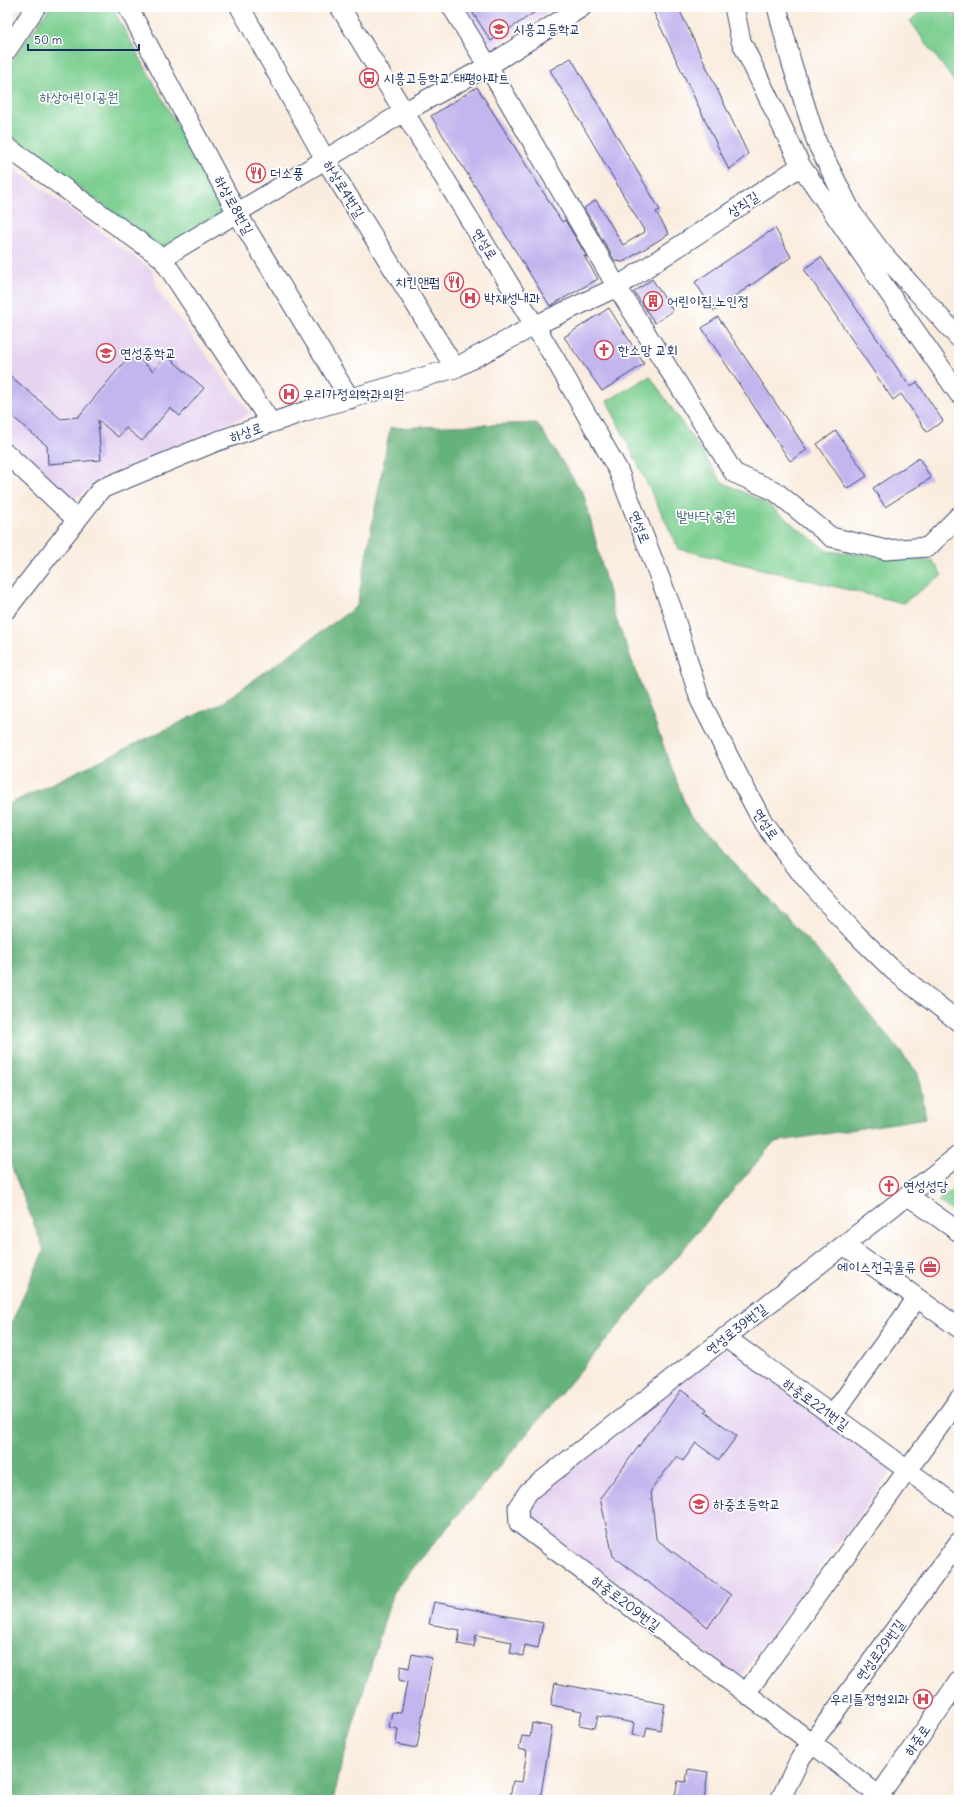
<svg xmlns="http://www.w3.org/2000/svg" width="966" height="1807" viewBox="0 0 966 1807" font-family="Delius,'Poor Story',sans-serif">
<rect width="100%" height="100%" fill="#fff"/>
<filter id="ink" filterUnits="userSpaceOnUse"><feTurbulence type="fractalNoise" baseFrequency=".025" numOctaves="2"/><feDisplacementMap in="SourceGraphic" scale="8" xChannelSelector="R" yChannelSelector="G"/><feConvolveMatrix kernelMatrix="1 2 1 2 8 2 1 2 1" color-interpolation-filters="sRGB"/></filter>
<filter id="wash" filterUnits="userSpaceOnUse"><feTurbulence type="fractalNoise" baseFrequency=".012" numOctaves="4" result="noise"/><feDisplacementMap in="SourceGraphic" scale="16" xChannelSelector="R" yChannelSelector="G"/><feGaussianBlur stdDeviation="0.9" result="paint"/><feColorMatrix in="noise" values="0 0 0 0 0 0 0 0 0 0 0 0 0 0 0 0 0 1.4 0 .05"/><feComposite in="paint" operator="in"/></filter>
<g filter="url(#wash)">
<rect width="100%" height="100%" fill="#faecde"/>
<path fill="#e6d3f0" d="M463,7h96l-71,43z
M7,163l145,107 7,22 92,122 -145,62 -33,24 -66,-62z
M728,1346l165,123 -154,210 -212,-161 -2,-4 11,-20z"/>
<path fill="#7dcf91" stroke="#4c7f78" d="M50,7h62l112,204 -61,38 -156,-115v-66z
M926,7h33v81l-49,-67z
M650,376l72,106 44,21 61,48 106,10 9,14 -39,28 -224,-54 -72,-148z
M959,1184v32l-21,-15z"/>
<path fill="#66b27b" stroke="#40706c" d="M537,423l47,72 30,118 76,204 126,132 102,124 8,45 -152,24 -381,450 -57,191 -2,17h-327v-467l37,-83 -37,-95v-350l216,-103 134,-96 33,-178z"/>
<g id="blocks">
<path fill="#c3b5ee" d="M469,7h74l-52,34z
M651,7h27l70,147 -19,16z
M571,58l89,152 -4,2 13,22 -46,28 -8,-1 -31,-53 12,-8 27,45 22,-13 -95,-162z
M477,87l85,135 3,-2 22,37 -3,-1 14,23 -48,27 -119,-190z
M775,228l16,29 -77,54 -19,-29z
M821,257l89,130 7,-5 26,39 -16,11 -26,-38 -8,6 -89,-131z
M652,279l21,32 -18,12 -21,-31z
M609,308l35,56 -42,27 -38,-54z
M718,317l89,133 -17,11 -88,-133z
M132,353l21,18 13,-16 38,33 -24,28 -10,-8 -28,33 -16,-13 -8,9 -20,-17 3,40 -53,4 -1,-18 -40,-34v-39l54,46 17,-2z
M836,431l31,45 -20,13 -30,-45z
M919,458l12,20 -46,29 -12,-19z
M681,1390l26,19 -2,3 32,24 -18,24 -23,-17 -13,18 -6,-5 -26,34 5,49 75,56 -23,32 -95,-71 -13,-58z
M434,1602l109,21 -5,25 -13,-3 -2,11 -13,-3 2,-11 -36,-7 -2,12 -16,-3 2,-14 -31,-6z
M412,1654l20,4 -15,90 -21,-4 2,-15 -9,-2 3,-15 9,1 6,-31 -8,-2 2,-14 8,2z
M555,1683l110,21 -5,26 -13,-3 -2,10 -13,-2 2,-12 -36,-7 -3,12 -16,-3 3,-14 -31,-6z
M532,1723l20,4 -12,73h-21v-2l-9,-1 3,-16 9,1 5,-31 -8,-2 3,-13 8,1z
M688,1769l20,3 -4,28h-22l1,-4 -8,-1 3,-14 8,1z"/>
</g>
</g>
<g filter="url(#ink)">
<use href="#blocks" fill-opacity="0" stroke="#3c4b71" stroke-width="1"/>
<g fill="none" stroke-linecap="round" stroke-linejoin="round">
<path stroke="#cdc6c4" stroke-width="22" stroke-dasharray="22 11" stroke-linecap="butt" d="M956,7l3,4"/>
<defs>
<path id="minor" d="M128,7l109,206 113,186
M240,7l85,152 130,209
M340,7l215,352 63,111 54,139 28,91 40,79 24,45 43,57 47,51 40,39 65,51
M582,7l-94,59 129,221 117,186 41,18 56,46 55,13 42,-3 31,-31
M734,7l7,34 60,125 158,228
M777,7l14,54 26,82 35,70 30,40 77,85
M7,50l29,-43
M7,147l155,111
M271,423l-109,-165 242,-146 84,-46 -36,-59
M7,454l70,66
M7,609l94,-120 114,-47 91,-31 149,-43 79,-42 83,-39 184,-121
M907,1195l52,37
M844,1245l115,83
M725,1337l234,171
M832,1416l85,-118
M746,1693l213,-294
M780,1800l20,-41 159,-217
M876,1800l83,-119
M884,1800l-72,-57 -293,-220 -1,-16 11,-16 430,-336"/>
</defs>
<use href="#minor" stroke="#3c4b71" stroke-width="21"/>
<use href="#minor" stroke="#fff" stroke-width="19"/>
</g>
</g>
<defs>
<symbol id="school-ring" viewBox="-11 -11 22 22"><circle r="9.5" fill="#fff" stroke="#d1495b" stroke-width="1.5"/><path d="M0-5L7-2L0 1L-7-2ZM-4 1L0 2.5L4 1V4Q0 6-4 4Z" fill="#d1495b"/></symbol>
<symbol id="bus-ring" viewBox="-11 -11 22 22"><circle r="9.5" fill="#fff" stroke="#d1495b" stroke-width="1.5"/><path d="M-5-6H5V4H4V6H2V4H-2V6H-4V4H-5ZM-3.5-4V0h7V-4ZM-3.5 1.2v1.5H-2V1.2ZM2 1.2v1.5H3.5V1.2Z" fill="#d1495b"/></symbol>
<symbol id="restaurant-ring" viewBox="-11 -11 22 22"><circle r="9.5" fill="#fff" stroke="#d1495b" stroke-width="1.5"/><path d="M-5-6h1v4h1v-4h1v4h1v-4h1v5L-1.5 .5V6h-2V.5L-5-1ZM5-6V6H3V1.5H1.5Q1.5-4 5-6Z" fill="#d1495b"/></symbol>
<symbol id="hospital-ring" viewBox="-11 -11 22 22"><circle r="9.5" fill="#fff" stroke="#d1495b" stroke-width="1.5"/><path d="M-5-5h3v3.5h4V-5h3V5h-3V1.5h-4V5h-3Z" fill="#d1495b"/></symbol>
<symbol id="building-ring" viewBox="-11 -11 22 22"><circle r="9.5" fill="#fff" stroke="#d1495b" stroke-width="1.5"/><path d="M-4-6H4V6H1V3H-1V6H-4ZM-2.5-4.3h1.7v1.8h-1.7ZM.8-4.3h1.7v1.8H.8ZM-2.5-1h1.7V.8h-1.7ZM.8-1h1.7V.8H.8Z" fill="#d1495b"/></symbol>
<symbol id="church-ring" viewBox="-11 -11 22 22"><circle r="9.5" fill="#fff" stroke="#d1495b" stroke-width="1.5"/><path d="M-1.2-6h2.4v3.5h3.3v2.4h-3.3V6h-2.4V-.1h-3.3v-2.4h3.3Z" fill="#d1495b"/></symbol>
<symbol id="office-ring" viewBox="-11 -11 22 22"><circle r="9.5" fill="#fff" stroke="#d1495b" stroke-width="1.5"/><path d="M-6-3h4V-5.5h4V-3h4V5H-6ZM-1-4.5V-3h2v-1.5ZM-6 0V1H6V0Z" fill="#d1495b"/></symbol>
</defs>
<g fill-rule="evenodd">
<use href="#school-ring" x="488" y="18" width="22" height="22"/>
<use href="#bus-ring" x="358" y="67" width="22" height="22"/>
<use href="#restaurant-ring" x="245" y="162" width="22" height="22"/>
<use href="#restaurant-ring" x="443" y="271" width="22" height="22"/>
<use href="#hospital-ring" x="459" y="287" width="22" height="22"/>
<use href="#building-ring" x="642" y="290" width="22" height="22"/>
<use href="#church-ring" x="593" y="339" width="22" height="22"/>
<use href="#school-ring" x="95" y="342" width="22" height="22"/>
<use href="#hospital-ring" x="278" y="383" width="22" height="22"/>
<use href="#church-ring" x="878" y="1175" width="22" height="22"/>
<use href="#office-ring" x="919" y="1256" width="22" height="22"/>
<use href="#school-ring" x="688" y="1493" width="22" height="22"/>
<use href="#hospital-ring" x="912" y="1688" width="22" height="22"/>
</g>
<g text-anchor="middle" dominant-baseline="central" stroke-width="3.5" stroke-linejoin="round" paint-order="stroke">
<g font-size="14" fill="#1b2f5e" stroke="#fff" text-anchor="start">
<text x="513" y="29">시흥고등학교</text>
<text x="383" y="78">시흥고등학교.태평아파트</text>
<text x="270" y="173">더소풍</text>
<text x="440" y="282" text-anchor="end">치킨앤펍</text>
<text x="484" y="298">박재성내과</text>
<text x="667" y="301">어린이집.노인정</text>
<text x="618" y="350">한소망 교회</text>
<text x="120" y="353">연성중학교</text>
<text x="303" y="394">우리가정의학과의원</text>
<text x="903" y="1186">연성성당</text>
<text x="916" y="1267" text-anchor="end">에이스전국물류</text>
<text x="713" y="1504">하중초등학교</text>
<text x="909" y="1699" text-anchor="end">우리들정형외과</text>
</g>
<g font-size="14" fill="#385f6d" stroke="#fff">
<text x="79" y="97">하상어린이공원</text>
<text x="706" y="516">발바닥 공원</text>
</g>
<g font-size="14" fill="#1b2f5e" stroke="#fff">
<text transform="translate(344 189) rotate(58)">하상로4번길</text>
<text transform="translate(743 204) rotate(-33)">상직길</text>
<text transform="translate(234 205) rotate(61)">하상로8번길</text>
<text transform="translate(485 244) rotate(58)">연성로</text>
<text transform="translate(246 432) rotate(-19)">하상로</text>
<text transform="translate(640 527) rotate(69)">연성로</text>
<text transform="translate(766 824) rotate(57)">연성로</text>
<text transform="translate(736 1329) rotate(-38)">연성로39번길</text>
<text transform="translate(816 1404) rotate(36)">하중로221번길</text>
<text transform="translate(626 1603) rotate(37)">하중로209번길</text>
<text transform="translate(880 1650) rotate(-54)">연성로29번길</text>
<text transform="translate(917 1740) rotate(-55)">하중로</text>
</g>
</g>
<rect width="966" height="1807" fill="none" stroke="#fff" stroke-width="24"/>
<path d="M28 44v6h111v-6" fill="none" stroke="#1b2f5e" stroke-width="2"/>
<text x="34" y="44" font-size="12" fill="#1b2f5e" stroke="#ffffff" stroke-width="3" paint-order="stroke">50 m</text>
</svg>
